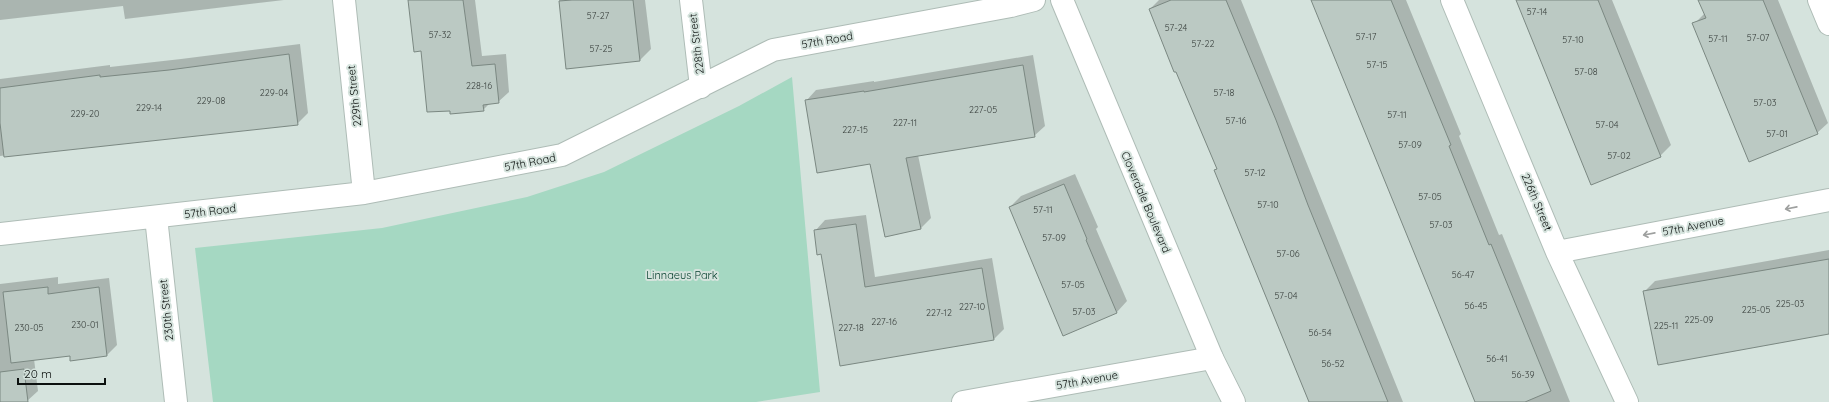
<svg xmlns="http://www.w3.org/2000/svg" width="1829" height="402" viewBox="0 0 1829 402" font-family="Quicksand,sans-serif">
<rect width="100%" height="100%" fill="#d5e3dd"/>
<path fill="#a5d8c2" d="M792,77l28,315 -64,10h-543l-18,-154 187,-20 145,-31 77,-25 135,-66z"/>
<path fill="#0003" d="M0,0h284l-159,19 -2,-13 -123,14z
M409,0h66l7,56 24,-2 3,38 -11,10 -8,1 -7,7 -61,-60z
M559,0h86l6,49 -11,11 -73,8z
M1159,0h82l162,402h-94l-94,-232 2,-2 -67,-159z
M1312,0h94l55,134 -2,2 40,99 3,-1 68,168h-94z
M1517,0h95l59,145 -11,11z
M1699,0h79l50,123 -11,10 -123,-109 11,-11z
M300,44l8,69 -11,11 -297,32v-77l110,-14v2l71,-8z
M1033,55l12,71 -11,10 -116,19 13,63 -10,10 -50,-65 -65,-62 10,-11 58,-9v1z
M1075,174l23,53 -2,2 31,72 -10,11 -107,-105 11,-11z
M866,215l9,62 117,-19 12,71 -10,10 -154,26 -18,-112 -7,-22 10,-11z
M1829,250v83l-185,-41 11,-11z
M58,277v7l51,-6 8,67 -10,10h-36l-37,4 4,32 -11,10 -27,1v-118z"/>
<path fill="#bbc9c3" stroke="#7b8882" d="M408,0h55l9,66 23,-2 4,39 -16,2 1,6 -34,3v-3l-23,1 -6,-61 -7,1z
M572,0h61l7,61 -74,8 -7,-68z
M1171,0h55l50,120 32,85 80,197h-79l-95,-232 3,-1 -41,-97h-2l-25,-63z
M1311,0h80l60,145 -2,1 40,99 2,-1 60,147 -26,11h-50z
M1516,0h82l63,157 -70,28z
M1698,0h65l55,134 -69,28 -57,-139 14,-5z
M289,54l9,71 -294,32 -4,-34v-35l100,-13v2l69,-7z
M1023,65l12,72 -129,21 15,71 -36,8 -15,-73 -53,9 -12,-73 59,-9v1z
M1064,184l23,55 -1,1 31,73 -54,23 -54,-129z
M856,224l9,63 117,-19 12,72 -154,26 -19,-112 -4,1 -3,-25z
M1829,259v75l-171,31 -15,-74z
M48,287v7l51,-7 8,69 -37,5v-5l-59,7 -8,-71z
M24,369l4,33h-28v-30z"/>
<g fill="none" stroke-linecap="round" stroke-linejoin="round">
<defs>
<path id="street" d="M344,0l20,193
M691,0l10,87
M1452,0l105,252 70,150
M1819,0l10,24
M156,217l20,185
M0,234l364,-41 198,-38 211,-105 238,-44 23,-6
M1557,252l272,-52
M963,402l249,-44"/>
<path id="secondary" d="M1062,0l150,358 22,44"/>
</defs>
<use href="#street" stroke="#aebcb6" stroke-width="24"/>
<use href="#secondary" stroke="#aebcb6" stroke-width="24"/>
<use href="#street" stroke="#fff" stroke-width="22"/>
<use href="#secondary" stroke="#fff" stroke-width="22"/>
</g>
<defs><path id="oneway-shaft" d="M-6 0H5M1.5-3L5.5 0L1.5 3" fill="none" stroke-width="1.6" stroke-linecap="round" stroke-linejoin="round"/></defs>
<g stroke="#9ea09f">
<use href="#oneway-shaft" transform="translate(1791 208) rotate(169)"/>
<use href="#oneway-shaft" transform="translate(1649 234) rotate(169)"/>
</g>
<g text-anchor="middle" dominant-baseline="central" stroke-width="4" stroke-linejoin="round" paint-order="stroke">
<g font-size="9" fill="#383f3c">
<text x="1537" y="11">57-14</text>
<text x="598" y="15">57-27</text>
<text x="1176" y="27">57-24</text>
<text x="440" y="34">57-32</text>
<text x="1366" y="36">57-17</text>
<text x="1758" y="37">57-07</text>
<text x="1718" y="38">57-11</text>
<text x="1573" y="39">57-10</text>
<text x="1203" y="43">57-22</text>
<text x="601" y="48">57-25</text>
<text x="1377" y="64">57-15</text>
<text x="1586" y="71">57-08</text>
<text x="479" y="85">228-16</text>
<text x="274" y="92">229-04</text>
<text x="1224" y="92">57-18</text>
<text x="211" y="100">229-08</text>
<text x="1765" y="102">57-03</text>
<text x="149" y="107">229-14</text>
<text x="983" y="109">227-05</text>
<text x="85" y="113">229-20</text>
<text x="1397" y="114">57-11</text>
<text x="1236" y="120">57-16</text>
<text x="905" y="122">227-11</text>
<text x="1607" y="124">57-04</text>
<text x="855" y="129">227-15</text>
<text x="1777" y="133">57-01</text>
<text x="1410" y="144">57-09</text>
<text x="1619" y="155">57-02</text>
<text x="1255" y="172">57-12</text>
<text x="1430" y="196">57-05</text>
<text x="1268" y="204">57-10</text>
<text x="1043" y="209">57-11</text>
<text x="1441" y="224">57-03</text>
<text x="1054" y="237">57-09</text>
<text x="1288" y="253">57-06</text>
<text x="1463" y="274">56-47</text>
<text x="1073" y="284">57-05</text>
<text x="1286" y="295">57-04</text>
<text x="1790" y="303">225-03</text>
<text x="1476" y="305">56-45</text>
<text x="972" y="306">227-10</text>
<text x="1756" y="309">225-05</text>
<text x="1084" y="311">57-03</text>
<text x="939" y="312">227-12</text>
<text x="1699" y="319">225-09</text>
<text x="884" y="321">227-16</text>
<text x="85" y="324">230-01</text>
<text x="1666" y="325">225-11</text>
<text x="29" y="327">230-05</text>
<text x="851" y="327">227-18</text>
<text x="1320" y="332">56-54</text>
<text x="1497" y="358">56-41</text>
<text x="1333" y="363">56-52</text>
<text x="1523" y="374">56-39</text>
</g>
<g font-size="11" fill="#0c110f" stroke="#d5e3dd">
<text transform="translate(827 40) rotate(-10)">57th Road</text>
<text transform="translate(696 44) rotate(-97)">228th Street</text>
<text transform="translate(354 96) rotate(-96)">229th Street</text>
<text transform="translate(530 162) rotate(-11)">57th Road</text>
<text transform="translate(1146 202) rotate(67)">Cloverdale Boulevard</text>
<text transform="translate(1537 202) rotate(67)">226th Street</text>
<text transform="translate(210 211) rotate(-7)">57th Road</text>
<text transform="translate(1693 226) rotate(-11)">57th Avenue</text>
<text transform="translate(166 310) rotate(-96)">230th Street</text>
<text transform="translate(1087 380) rotate(-10)">57th Avenue</text>
</g>
<g font-size="11" fill="#003c2a" stroke="#d5e3dd">
<text x="682" y="275">Linnaeus Park</text>
</g>
</g>
<path d="M18 378v6h87v-6" fill="none" stroke="#0c110f" stroke-width="2"/>
<text x="24" y="378" font-size="12" fill="#0c110f" stroke="#d5e3dd" stroke-width="3" paint-order="stroke">20 m</text>
</svg>
